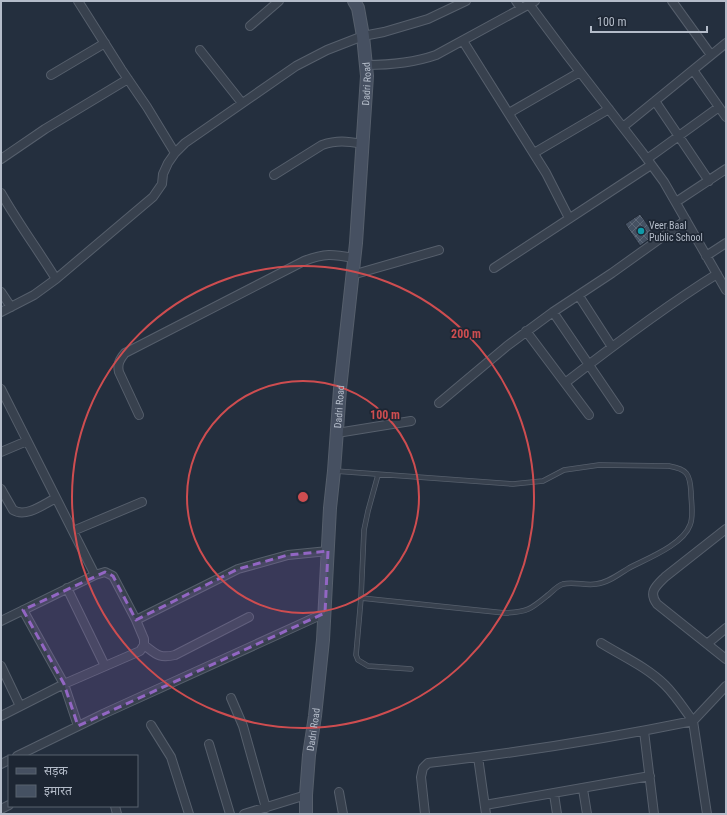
<svg xmlns="http://www.w3.org/2000/svg" width="727" height="815" viewBox="0 0 727 815" font-family="'Roboto Condensed','Noto Sans Devanagari',sans-serif">
<defs>
<pattern id="building-cross-hatch" width="8" height="8" patternUnits="userSpaceOnUse"><rect width="8" height="8" fill="#455162"/><path d="M0 0l8 8M0 8l8-8" fill="none" stroke="#5d6877"/></pattern>
</defs>
<rect width="100%" height="100%" fill="#242f3e"/>
<path fill="url(#building-cross-hatch)" stroke="#1f2835" d="M640,214l15,21 -15,11 -15,-22z"/>
<g fill="none" stroke-linecap="round" stroke-linejoin="round">
<defs>
<path id="service" d="M335,471l178,13 30,-3 21,-11 35,-5 70,1c18,3 21,8 22,26 0,10 3,24 -1,33 -7,20 -44,34 -61,43 -10,6 -21,15 -33,16 -11,2 -22,-3 -33,0 -6,2 -10,7 -15,11 -17,14 -20,17 -43,18l-144,-15
M378,475l-10,36 -4,19 -3,68 -5,57 2,5 10,6 43,3"/>
<path id="minor" d="M78,1l43,68 26,38 28,46
M516,1l5,7
M672,1l39,54
M529,4l38,51 75,97 22,30 62,108
M250,26l29,-25
M463,41l83,132 23,45
M200,50l42,53
M366,65c25,0 47,-2 70,-10l99,-54
M693,70l33,47
M51,75l54,-32
M655,101l54,80
M509,113l71,-41
M623,127l103,-84
M534,153l75,-44
M1,159l44,-30 83,-50
M647,159l72,-52
M274,175l48,-30c15,-5 25,-4 40,-1
M1,193c17,30 37,57 55,86
M676,202l50,-33
M706,256l20,-13
M494,268l157,-103
M352,275l87,-25
M1,292l10,15
M579,296l33,51
M1,312l33,-17 22,-16 97,-82 9,-13 1,-10 5,-11 7,-10 10,-10 111,-77 31,-16 36,-14 21,-4 44,-13 38,-18
M553,312l66,97
M526,331l63,84
M565,383c49,-38 99,-76 152,-109
M1,389l94,186
M439,403l68,-57 46,-34 59,-39 74,-53
M139,415l-20,-43c-2,-8 1,-13 6,-19l179,-92c21,-8 28,-7 50,-3
M337,433l74,-12
M1,452l26,-11
M1,489l12,21c13,8 31,-6 43,-12
M726,529l-61,48c-9,9 -17,15 -8,27l69,55
M73,531l69,-29
M67,588l38,78
M23,610l41,74 14,42
M136,620l102,-51 50,-14 40,-4
M1,621l94,-46 10,-3 8,4 23,44 8,19v6l-4,6 -76,33 -63,32
M707,644l19,-16
M144,645c12,9 15,14 31,10l74,-38
M1,666l19,40
M231,698l12,28 23,82
M151,725l20,32 18,57
M644,731l10,83
M209,744l21,70
M17,756l86,-42 222,-101
M478,757l8,57
M1,764l8,-4
M583,789l4,25
M339,792l4,22
M554,794l3,20
M485,805l165,-29
M115,806l2,8
M1,809l8,-4
M244,814l62,-19
M425,814l-4,-37 2,-9 5,-5c88,-10 177,-24 265,-42 -9,-12 -17,-25 -28,-36 -18,-18 -43,-29 -64,-42
M707,814l-14,-93 33,-35"/>
<g id="secondary">
<path id="s1" d="M306,814v-19l3,-40 6,-39 8,-76 7,-132 4,-37 6,-82 16,-146 11,-167 -4,-40 -5,-28 -4,-7"/>
</g>
</defs>
<use href="#service" stroke="#565f6c" stroke-width="5.5"/>
<use href="#minor" stroke="#565f6c" stroke-width="10"/>
<use href="#secondary" stroke="#565f6c" stroke-width="14"/>
<use href="#service" stroke="#38414e" stroke-width="4"/>
<use href="#minor" stroke="#38414e" stroke-width="8"/>
<use href="#secondary" stroke="#465061" stroke-width="12"/>
</g>
<path fill="#9266c3" fill-opacity="0.2" stroke="#9266c3" stroke-width="3" stroke-dasharray="8 5" stroke-linejoin="round" d="M328,551l-3,62 -247,113 -14,-42 -41,-74 82,-38 8,4 23,44 102,-51 50,-14z"/>
<g fill="none" stroke="#ce4d50" stroke-width="2">
<circle cx="303" cy="497" r="116"/>
<circle cx="303" cy="497" r="231"/>
</g>
<circle fill="#0f9aa8" stroke="#1d2633" stroke-width="1.5" cx="641" cy="231" r="4"/>
<g text-anchor="middle" dominant-baseline="central" stroke-width="3.5" stroke-linejoin="round" paint-order="stroke">
<g font-size="10" fill="#b4bcc9" stroke="#1d2633">
<text stroke="none"><textPath href="#s1" startOffset="733">Dadri Road</textPath></text>
<text stroke="none"><textPath href="#s1" startOffset="409">Dadri Road</textPath></text>
<text stroke="none"><textPath href="#s1" startOffset="85">Dadri Road</textPath></text>
</g>
<g font-size="10" fill="#b4bcc9" stroke="#1d2633" text-anchor="start">
<text x="649" y="225">Veer Baal<tspan x="649" dy="12">Public School</tspan></text>
</g>
</g>
<circle cx="303" cy="497" r="6" fill="#ce4d50" stroke="#1d2633" stroke-width="2"/>
<g font-size="12" text-anchor="middle" font-weight="bold" fill="#ce4d50" stroke="#1d2633" stroke-width="3.5" stroke-linejoin="round" paint-order="stroke">
<text x="466" y="338">200 m</text>
<text x="385" y="419">100 m</text>
</g>
<rect width="727" height="815" fill="none" stroke="#b4bcc9" stroke-width="4"/>
<rect x="8" y="755" width="130" height="52" fill="#1d2633" stroke="#59626f"/>
<rect x="16" y="768" width="20" height="6" fill="#465061" stroke="#59626f"/>
<text x="44" y="775" font-size="12" fill="#b4bcc9">सड़क</text>
<rect x="16" y="785" width="20" height="12" fill="#455162" stroke="#59626f"/>
<text x="44" y="795" font-size="12" fill="#b4bcc9">इमारत</text>
<path d="M591 26v6h116v-6" fill="none" stroke="#b4bcc9" stroke-width="2"/>
<text x="597" y="26" font-size="12" fill="#b4bcc9" stroke="#1d2633" stroke-width="3" paint-order="stroke">100 m</text>
</svg>
